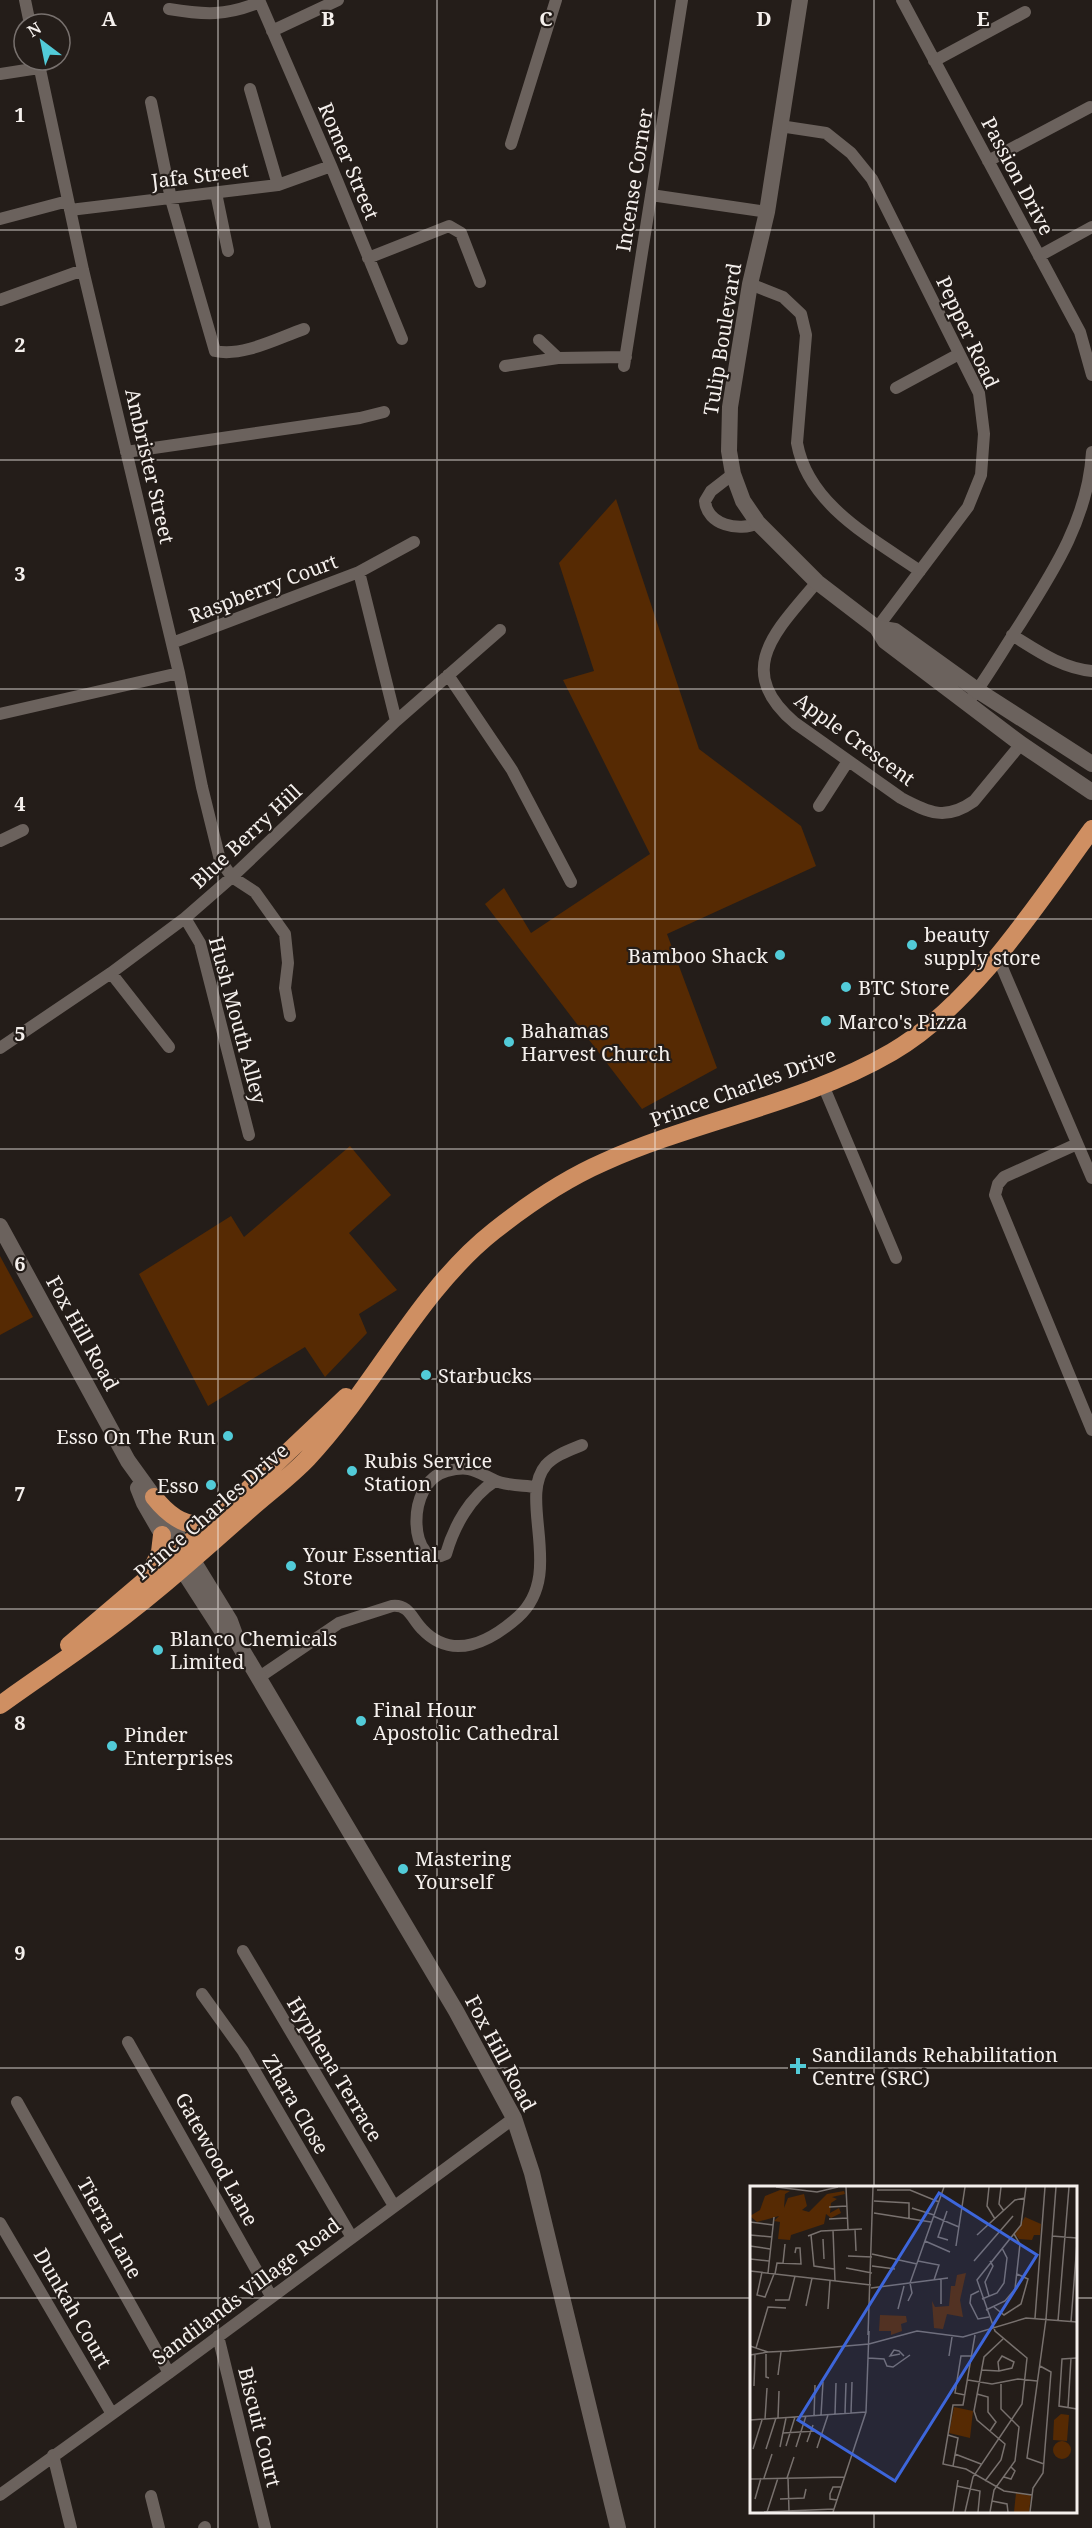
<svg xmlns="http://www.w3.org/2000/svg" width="1092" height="2528" viewBox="0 0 1092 2528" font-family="'Noto Serif',serif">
<rect width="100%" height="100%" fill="#241d19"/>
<path fill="#562a03" d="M616,499l83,250 102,77 15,40 -149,68 50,134 -75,41 -157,-205 19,-16 27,45 119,-79 -87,-174 31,-9 -35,-108z
M350,1146l41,49 -42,38 48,57 -38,24 8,19 -42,44 -20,-30 -97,59 -69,-132 92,-58 13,21z
M0,1256l33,61 -33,18z"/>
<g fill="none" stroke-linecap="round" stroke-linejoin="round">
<path stroke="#6b625d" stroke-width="12" d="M25,0l5,24
M259,0l72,166 71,173
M902,0l178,332 12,43
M169,9c36,6 57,7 91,-7
M272,31l66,-31
M38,60l45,210 96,403 23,114 18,73 12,17 23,15 30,42 3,29 -3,25 5,28
M934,61l91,-49
M0,74l39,-6
M250,89l28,96
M151,102l20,97 44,152c28,6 63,-13 89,-22
M780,126l46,7 25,20 21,26 107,214 5,41 -3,41 -13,32 -91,121
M511,144l45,-144
M988,161l102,-54
M216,193l12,58
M651,195l116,17
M70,210l208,-25 53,-19
M0,219l68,-18
M1039,256l53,-29
M368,258l81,-32 12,7 19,49
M750,284l33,13 18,17 5,21 -9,108c11,62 75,95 123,128
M0,300l83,-30
M539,340l19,18
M505,366l53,-8 68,-1
M624,366l58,-366
M896,388l63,-34
M126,452l234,-34 24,-6
M733,474l-22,17 -6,10c2,24 34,31 53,22
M359,572l55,-30
M817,582c-40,48 -85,88 -22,141l106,75c28,15 45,23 73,3l47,-57
M1012,635c26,16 49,33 80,36
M172,643l187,-71 37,149
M448,675l64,95 59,112
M973,696c16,-22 30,-46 45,-69 35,-55 70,-108 74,-175
M0,714l179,-41
M819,806l29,-45
M0,841l23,-11
M185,918l15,25 49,192
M998,958l94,220
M111,973l58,74
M0,1048l111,-75 74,-55 47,-41 164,-156 104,-91
M823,1085l73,173
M1077,1144l-73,33 -6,7 -3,11 97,235
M495,1481c-25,16 -41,45 -49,73 -36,19 -43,-72 1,-83 23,-6 28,0 47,9 11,6 29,5 42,7
M258,1678l81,-55 53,-17c17,-2 20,13 30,23 31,33 69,12 96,-12 48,-43 -1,-118 28,-152 9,-10 24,-15 36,-20
M243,1951l151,255
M202,1994l41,57 108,185
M128,2042l143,254
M17,2102l152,271
M0,2223l112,191
M218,2336l47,192
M53,2455l18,73
M0,2495l169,-122 345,-255
M151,2496l8,32
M204,2528l1,-1"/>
<path stroke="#6b625d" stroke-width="16" d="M800,0l-33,212 -17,72 -20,123 -1,44 4,23 10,27 15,22 59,59 60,46 8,13 136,103 71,48
M877,628l18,3 82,59 115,74
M0,1226l128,235 26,36 76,124 8,22 218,368 58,107 18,55 86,355
M138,1488l6,15 38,66 38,59 17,14"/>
<path stroke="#cf8f62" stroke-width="18" d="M154,1497c15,19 37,36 62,23
M151,1571l9,-19 2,-17
M69,1645l147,-125 130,-123
M0,1705c29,-21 59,-41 88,-62 57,-40 109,-87 161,-133 19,-17 41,-33 59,-52 66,-70 111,-168 186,-227 34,-27 71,-52 110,-69 93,-42 199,-58 288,-110 82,-48 145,-148 200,-223"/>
</g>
<path fill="none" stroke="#f5f0ed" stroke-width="1.5" stroke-opacity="0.55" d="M218,0v2528M437,0v2528M655,0v2528M874,0v2188M0,230h1092M0,460h1092M0,689h1092M0,919h1092M0,1149h1092M0,1379h1092M0,1609h1092M0,1839h1092M0,2068h1092M0,2298h752M1076,2298h16M874,2512v16"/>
<g fill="#52cbd8" stroke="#241d19" stroke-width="2">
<circle cx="912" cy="945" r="6"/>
<circle cx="780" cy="955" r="6"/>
<circle cx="846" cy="987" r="6"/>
<circle cx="826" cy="1021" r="6"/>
<circle cx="509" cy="1042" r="6"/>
<circle cx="426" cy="1375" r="6"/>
<circle cx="228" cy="1436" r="6"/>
<circle cx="352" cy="1471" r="6"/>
<circle cx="211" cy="1485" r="6"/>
<circle cx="291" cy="1566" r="6"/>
<circle cx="158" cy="1650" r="6"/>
<circle cx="361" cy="1721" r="6"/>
<circle cx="112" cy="1746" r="6"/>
<circle cx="403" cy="1869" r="6"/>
<path d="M795 2057h6v6h6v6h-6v6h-6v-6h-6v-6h6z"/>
</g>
<g text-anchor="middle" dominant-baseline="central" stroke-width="4.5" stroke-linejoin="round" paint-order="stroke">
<g font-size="20" fill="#f5f0ed" stroke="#241d19">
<text transform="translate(349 161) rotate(67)">Romer Street</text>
<text transform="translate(200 175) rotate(-7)">Jafa Street</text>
<text transform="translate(1018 176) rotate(62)">Passion Drive</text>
<text transform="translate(634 180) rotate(-81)">Incense Corner</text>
<text transform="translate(968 332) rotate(65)">Pepper Road</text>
<text transform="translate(722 339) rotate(-81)">Tulip Boulevard</text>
<text transform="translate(150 466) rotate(77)">Ambrister Street</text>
<text transform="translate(263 588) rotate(-21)">Raspberry Court</text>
<text transform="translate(855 739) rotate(36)">Apple Crescent</text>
<text transform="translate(246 836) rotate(-43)">Blue Berry Hill</text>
<text transform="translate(238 1020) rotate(75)">Hush Mouth Alley</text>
<text transform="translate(743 1087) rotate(-20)">Prince Charles Drive</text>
<text transform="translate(83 1333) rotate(61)">Fox Hill Road</text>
<text transform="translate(211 1511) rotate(-41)">Prince Charles Drive</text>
<text transform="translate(501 2053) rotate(62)">Fox Hill Road</text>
<text transform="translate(335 2069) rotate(59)">Hyphena Terrace</text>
<text transform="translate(296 2104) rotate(60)">Zhara Close</text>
<text transform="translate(217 2159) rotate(61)">Gatewood Lane</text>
<text transform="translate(110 2228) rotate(61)">Tierra Lane</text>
<text transform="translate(246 2291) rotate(-37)">Sandilands Village Road</text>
<text transform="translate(73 2308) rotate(60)">Dunkah Court</text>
<text transform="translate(260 2427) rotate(76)">Biscuit Court</text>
</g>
<g font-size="20" fill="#f5f0ed" stroke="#241d19" text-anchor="start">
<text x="924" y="934">beauty<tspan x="924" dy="23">supply store</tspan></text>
<text x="768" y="955" text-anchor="end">Bamboo Shack</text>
<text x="858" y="987">BTC Store</text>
<text x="838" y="1021">Marco's Pizza</text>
<text x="521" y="1030">Bahamas<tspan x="521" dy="23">Harvest Church</tspan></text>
<text x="438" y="1375">Starbucks</text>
<text x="216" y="1436" text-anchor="end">Esso On The Run</text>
<text x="364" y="1460">Rubis Service<tspan x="364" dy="23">Station</tspan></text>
<text x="199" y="1485" text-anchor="end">Esso</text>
<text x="303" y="1554">Your Essential<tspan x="303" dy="23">Store</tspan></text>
<text x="170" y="1638">Blanco Chemicals<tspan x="170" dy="23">Limited</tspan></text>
<text x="373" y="1709">Final Hour<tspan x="373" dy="23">Apostolic Cathedral</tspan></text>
<text x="124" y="1734">Pinder<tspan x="124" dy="23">Enterprises</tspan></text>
<text x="415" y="1858">Mastering<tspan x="415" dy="23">Yourself</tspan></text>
<text x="812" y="2054">Sandilands Rehabilitation<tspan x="812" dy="23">Centre (SRC)</tspan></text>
</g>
</g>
<g transform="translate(750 2186)">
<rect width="327" height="327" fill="#241d19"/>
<path d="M30,4l10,1 -5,3 -1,14 4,-10 16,-4 3,12 -5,4 7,2 18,-18 17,-3 1,3 -13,3 5,2 -6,4 -1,10 9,-5 2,5 -10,5 -5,-4 -2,10 -33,11 -1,5 -12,-1 2,-17 -6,-1 5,-5 -22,6 -7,-6 10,-6 5,-14zM275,31l16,7 -1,11h-6l-2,5 -13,-1 -4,-5zM216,87l-6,27 3,17 -16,-3 -4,15 -9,-1 -2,-27 3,6 14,-1 2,-20h4l2,-11zM130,129l26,1 1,6 -6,2 1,7 -11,4v-4h-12zM204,221l19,4 -3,27 -21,-5zM311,228l8,1 -2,26 -14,-1 1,-20zM303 264a9 9 0 1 1 18 0a9 9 0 1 1-18 0ZM266,307l15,2 -2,17h-15z" fill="#562a03"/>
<path fill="none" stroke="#78716e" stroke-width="1.5" d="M26,1l41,5 21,-5M96,1l2,42M239,1l-2,19 8,13M251,1l-2,17 5,7M127,4h33l29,12M124,15l35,2v15M79,21l18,-1M162,22l22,7M197,25l-9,26 10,3M124,27l57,9M183,30l26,11M79,33l18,-1M0,36l23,3M105,43l1,22M83,44l2,51M0,49l22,2M61,49l3,31 20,3M227,49l38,-35 10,-2M58,50l13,-5 41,-2M302,50l25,2M73,53l1,20M175,55l25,11M0,60l20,3M206,60l9,-59M122,68l45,10M98,70l24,1M0,73l19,2M168,75l21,4 -5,15M224,75l39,-45M33,77l2,-19M122,80l23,3M96,82l26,5M0,85l121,14M12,86l-5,23 8,2 9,-23M18,87l6,-56M25,88l2,-11 24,1 -1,-16h-4l-1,5M121,102l77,-10M229,105l-8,4 -1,8 8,16 11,-2M239,110l-4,-14 8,-16 -3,-5M232,113l15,-6 7,-10 3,-25 -5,-10M25,114h14l6,-24M158,115l4,-8 -2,-10 34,-96M191,118v-25M56,120l6,-28M244,121l10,8 17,-11 7,-25 -11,-5M78,123l2,-28M148,123l6,-23M236,124l19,-9 10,-12 5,-45 -6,-10M285,132l10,-131M308,135l11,-134M321,136l6,-79M118,149l5,-148M225,149l-12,70h-10l-10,59 23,5 38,22 28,4M0,160l18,6 21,-1 80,-7 48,-13 46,6 63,-19 51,4M6,162l12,-41 18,1M16,168v23l3,1M150,168l-10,2 4,-6 5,1 5,5M0,169l18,-3M199,170l3,-19M118,172l16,1 3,7 6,1 17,-12M327,172l-15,1 -3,47 18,3M231,184l18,1 13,-3 2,-6 -12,-6 -4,6 1,9M28,189l3,-23M218,194l24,4 26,-5 19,2M4,200l1,-31M227,208l11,3v15l8,10 -6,9M215,209l-10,-2 6,-37h10M318,222l3,-50M95,227l1,-30M101,227l1,-31M85,228l1,-31M71,229l2,-33M64,230l1,-31M28,232l1,-27M15,233l2,-31M0,234l116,-8M33,247l33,-2M198,249l10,3 -5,28M57,256l6,-17M36,260l9,-29M30,261l6,-29M46,261l10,-31M67,262l11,-33M3,263l9,-29M16,263l10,-31M205,268l26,10M294,278l-17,-6 19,-139 10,-132M254,291l7,2 4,-8 -4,-4M14,292l8,-24M37,292l7,-21M38,292l1,33M0,293l95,-2M235,295l16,-21 4,-16 -28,-24 -3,-9 10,-54 19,-18M207,300l23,5 -2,21M5,313l6,-21M30,313l24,-1 2,-9M87,314l-7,-1v-5l3,-7h9M242,315l15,3 1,8M14,326l70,-3M17,326l11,-34M83,326l33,-100 3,-81M203,326l5,-32M215,326l8,-35 49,-73 5,-46 -32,-27 -18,-51 44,-55 5,-38M240,326l4,-22 21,-29 4,-34 -18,-18v-25M280,326l3,-24 10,-15 8,-101 -11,-6"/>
<path fill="#3d66db" fill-opacity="0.15" stroke="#3d66db" stroke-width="3" d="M189,7l98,62 -142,226 -97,-61z"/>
<rect width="327" height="327" fill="none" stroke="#f5f0ed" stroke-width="3"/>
</g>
<g font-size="20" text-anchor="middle" font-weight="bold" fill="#f5f0ed" stroke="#241d19" stroke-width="4.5" stroke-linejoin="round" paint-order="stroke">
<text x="109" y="26">A</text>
<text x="328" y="26">B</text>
<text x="546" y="26">C</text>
<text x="764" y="26">D</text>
<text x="983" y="26">E</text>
<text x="20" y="122">1</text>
<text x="20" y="352">2</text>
<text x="20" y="581">3</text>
<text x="20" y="811">4</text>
<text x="20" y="1041">5</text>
<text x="20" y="1271">6</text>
<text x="20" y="1501">7</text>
<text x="20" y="1730">8</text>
<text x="20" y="1960">9</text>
</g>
<g transform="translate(42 42) rotate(328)"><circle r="28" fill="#241d19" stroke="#78716e" stroke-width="1.5"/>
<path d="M0-4.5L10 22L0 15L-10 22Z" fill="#52cbd8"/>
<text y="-9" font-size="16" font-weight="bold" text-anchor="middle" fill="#f5f0ed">N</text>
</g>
</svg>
